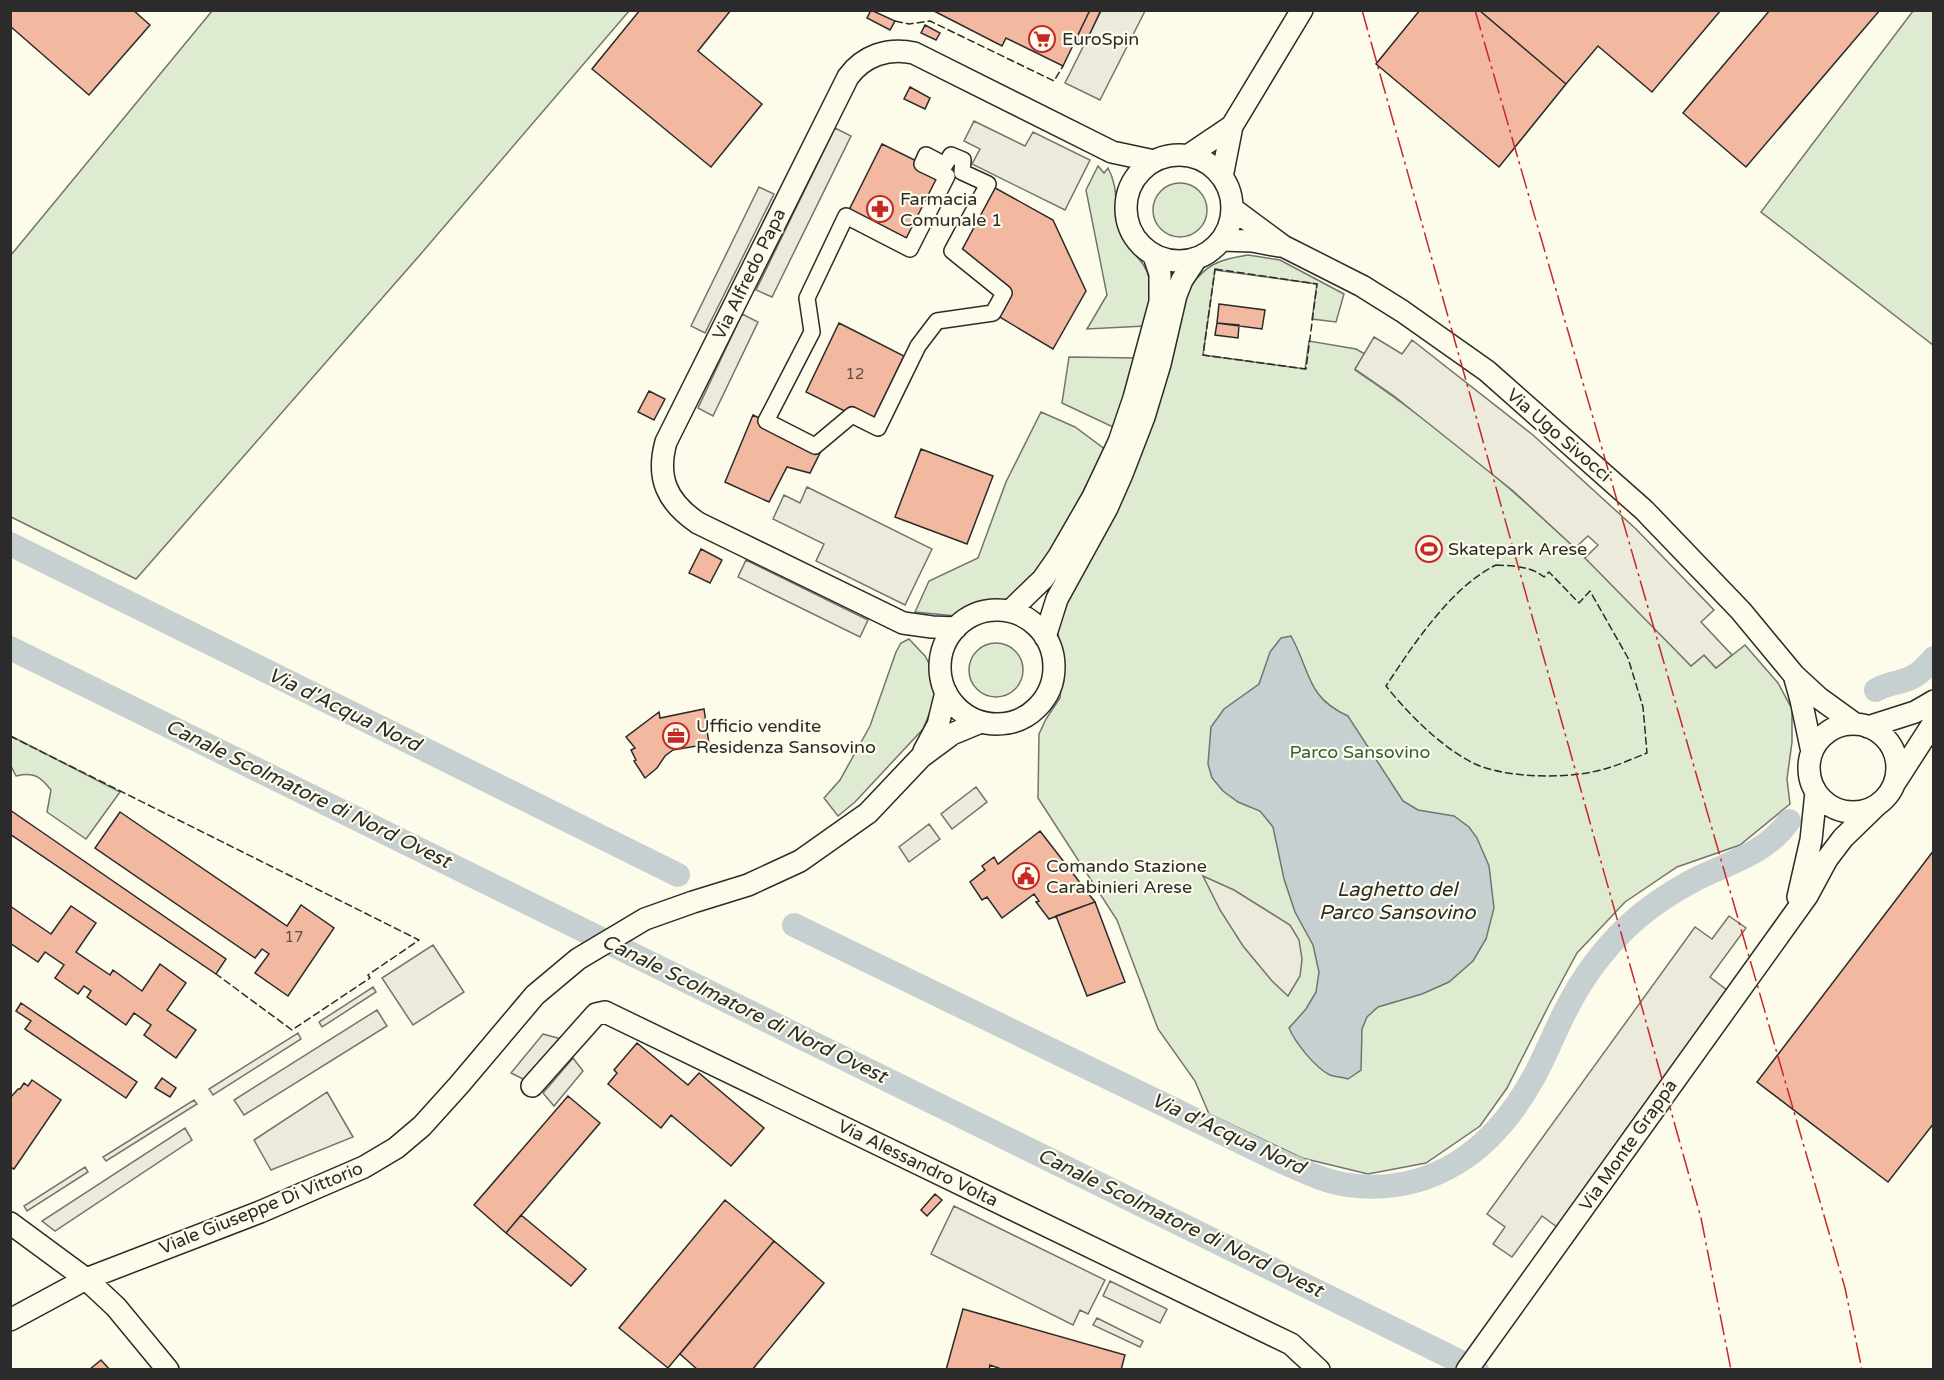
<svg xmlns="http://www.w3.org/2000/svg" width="1944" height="1380" viewBox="0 0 1944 1380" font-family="'Varela Round',sans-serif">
<rect width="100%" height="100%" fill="#fdfbea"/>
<path fill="#deebd1" stroke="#74746e" stroke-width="1.5" d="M212,11h417l-210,245 -283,323 -125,-62v-262z
M1913,11h20v334l-172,-133z
M1098,166l6,7 4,-5c12,21 5,42 13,64 3,11 11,18 18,27 18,20 10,43 6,67l-58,3 20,-34 -21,-105z
M1153 210a27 27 0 1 1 54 0a27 27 0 1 1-54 0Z
M1248,255l32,5 64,34 -8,28 -24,-3 5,-35 -102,-14 -12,85 102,14 4,-28 47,8 9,5 -10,16c89,60 173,131 250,207 29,29 57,59 86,89l13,-11 12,13 29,-23 33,38 14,26v33l-5,37 3,25 -50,41 -63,22 -52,35 -48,51 -28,52 -42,83 -27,38 -54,37 -58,11 -66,-16 -93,-44 -14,-33 -37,-52 -41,-109 -79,-122 1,-64 7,-15 14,-21 3,-30 -5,-35 1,-12 128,-332c21,-25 29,-29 61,-34z
M1069,357l68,1 -22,70 -53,-25z
M1041,412l34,15 31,23 -66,120 -28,27 -56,19 -41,-4 14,-31 49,-23 28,-76z
M909,639l16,17 7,13 3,23 -3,15 -9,22 -68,73 -17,14 -14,-18 16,-18 30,-54 26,-74 5,-9z
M969 670a27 27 0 1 1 54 0a27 27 0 1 1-54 0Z
M11,736l109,56 -34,47 -39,-27 4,-22c-11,-14 -17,-18 -35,-14l-5,-10z"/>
<path fill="#eceadb" stroke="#74746e" stroke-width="1.5" d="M1101,11h44l-45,89 -35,-17z
M974,121l51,25 8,-14 57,28 -25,50 -93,-46 8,-15 -16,-8z
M835,128l16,8 -79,161 -16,-7z
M759,187l15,7 -69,139 -14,-7z
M742,314l16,8 -45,94 -15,-8z
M1374,337l28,17 10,-14 121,95 103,94 78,81 -13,12 31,33 -16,13 -12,-13 -13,11 -106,-108 13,-13 -10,-9 -13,12 -63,-58 -118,-94 -39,-27z
M807,487l125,62 -27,56 -89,-44 8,-17 -51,-25 11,-24 16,8z
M746,560l122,60 -8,17 -122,-60z
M976,787l11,15 -35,27 -11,-15z
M929,824l11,15 -31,23 -10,-15z
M1203,876l31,14 56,35 9,15 3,19 -2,17 -12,20 -16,-15 -29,-35 -23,-36z
M1729,916l17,12 -36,49 18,14 -171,236 -15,-11 -30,41 -19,-13 12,-17 -18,-13 208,-287 17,12z
M433,945l31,47 -51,33 -31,-47z
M373,987l3,5 -54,35 -3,-5z
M377,1010l10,16 -143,89 -10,-15z
M298,1033l3,6 -88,56 -4,-6z
M543,1034l18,5 -34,42 -16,-8z
M573,1058l10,13 -29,35 -11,-13z
M327,1092l26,45 -82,33 -17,-30z
M194,1100l3,4 -91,57 -3,-4z
M185,1128l7,12 -137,91 -13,-10z
M85,1167l3,5 -61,39 -3,-5z
M954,1206l151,74 -17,34 -8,-4 -7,15 -142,-71z
M1110,1281l57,28 -7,14 -57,-27z
M1097,1318l46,23 -3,6 -47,-22z"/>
<path fill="#c7d0d0" stroke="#74746e" stroke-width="1.5" d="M1291,636c20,36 15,61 57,80l55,85 15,9 36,6 15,11 8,11 12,28 5,42 -8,31 -13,22 -24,21 -27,12 -44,13 -11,10 -5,12 -1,41 -13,9c-5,-2 -13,-2 -18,-4 -15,-7 -35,-33 -41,-47l17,-19 10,-17 3,-20 -6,-27 -18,-33 -11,-33 -11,-52 -13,-16 -22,-9 -15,-11 -11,-13 -4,-14 3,-37 13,-18 35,-25 11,-32 11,-14z"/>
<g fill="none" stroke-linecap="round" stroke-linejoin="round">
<path stroke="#c7d0d0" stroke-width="24" d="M10,544l668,331
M10,648l1467,722
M1876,690c10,-6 19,-6 29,-10 12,-3 21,-13 29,-22
M794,925l486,236c21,9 45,21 68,24 84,11 145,-35 184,-105 14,-24 23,-50 36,-74 15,-29 35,-56 59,-79 21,-20 46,-36 71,-49 33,-16 68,-25 91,-57"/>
</g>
<path fill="#f2b8a0" stroke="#2b2b2b" stroke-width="1.5" d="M10,10h123l17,15 -61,70 -79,-69z
M640,10h91l-33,41 64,53 -51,63 -119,-98z
M871,10l24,11 -5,9 -23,-12z
M932,10h158l-27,56 -57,-28 -4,8z
M1090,10h11l-16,34 -9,-5z
M1420,10h59l87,74 -67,83 -123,-103z
M1479,10h242l-69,82 -54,-46 -32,38z
M1770,10h110l-134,157 -63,-54z
M925,25l15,8 -4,7 -15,-7z
M910,87l20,11 -5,11 -21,-10z
M882,144l65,32 -37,73 -64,-33z
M988,184l65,36 33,71 -33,58 -60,-36 11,-20 -52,-42z
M1219,304l46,6 -3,19 -45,-6z
M839,323l65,33 -33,68 -65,-32z
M1217,323l22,2 -1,13 -23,-3z
M649,391l16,8 -11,21 -16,-8z
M753,415l69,34 -12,24 -23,-6 -18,35 -44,-20z
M921,449l72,27 -26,68 -72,-27z
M701,549l21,11 -12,23 -21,-10z
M704,709l5,35 -36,6 -8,6 -8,12 -12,10 -11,-17 2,-1 -5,-10 4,-2 -9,-11 33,-25 1,6z
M10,810l216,149 -10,15 -206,-140z
M120,812l167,114 14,-21 33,23 -46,68 -33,-23 14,-19 -7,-5 -7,9 -160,-110z
M1040,831l55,71 -46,17 -13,-17 3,-1 -5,-7 -32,24 -15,-21 -5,3 -12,-18 15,-12 -3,-4 12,-9 4,7z
M1934,850v273l-46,59 -131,-100z
M1095,902l30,80 -38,14 -31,-80z
M10,906l41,28 20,-28 25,17 -20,29 34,23 3,-5 29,21 18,-27 26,19 -19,27 29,20 -20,28 -32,-23 7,-10 -17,-12 -8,12 -39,-28 4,-6 -7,-5 -6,8 -23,-16 9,-13 -19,-13 -7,10 -28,-19z
M21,1003l116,79 -11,16 -101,-69 6,-8 -15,-10z
M637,1043l51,42 11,-12 65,55 -33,38 -60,-51 -10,13 -53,-44 9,-11 -3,-3z
M162,1078l14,10 -6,9 -15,-9z
M32,1080l29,20 -47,69 -4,-2v-69l8,-9h2l4,-6 4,3z
M568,1096l32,27 -94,110 -32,-28z
M935,1194l7,6 -15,16 -6,-6z
M725,1200l49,41 -106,127 -49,-40z
M521,1215l65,54 -15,17 -65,-53z
M774,1241l50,42 -72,87h-54l-18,-16z
M963,1309l162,46 -4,15h-117l-14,-5 -1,5h-43z
M101,1360l9,10h-21z"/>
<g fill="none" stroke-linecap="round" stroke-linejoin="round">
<defs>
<path id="pedestrian" d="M926,155l19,10 6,-10 12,5 -1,12 26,12 -36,67 52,42 -11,20 -56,8 -19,25 -40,82 -26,-13 -37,31 -49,-25 46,-89 -5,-34 39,-82 64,33 37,-73 -25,-12z"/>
<path id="minor" d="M1126 208a53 53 0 1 1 106 0a53 53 0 1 1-106 0Z
M1189,155l43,-29
M1222,177l10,-51 70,-116
M1233,209l50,37 79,40 40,25 85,60 157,139 97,101 53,64 25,23 36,26
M1222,240l30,1 27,5
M940 667a57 57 0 1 1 114 0a57 57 0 1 1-114 0Z
M1010,611l33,-32 16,-23 34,-59 26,-55 15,-44 26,-96v-28l-6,-18
M956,628l-24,-1 -29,-4 -205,-100c-31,-21 -42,-45 -32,-81l182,-365c15,-21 40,-30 66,-24l198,99 42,9
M1045,637l12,-38 50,-91 15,-34 22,-57 16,-53 16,-69 6,-15 14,-21
M1794,675l7,25 11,52
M1809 768a44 44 0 1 1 88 0a44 44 0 1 1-88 0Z
M1868,727l47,-15 19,-11
M924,751l14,-26 8,-33
M1896,781l38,-59
M1798,897l13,-57 5,-48
M532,1086l64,-72 9,-2 686,332 28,26
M10,1223l76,56 30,28 52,63
M10,1320l76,-41 174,-67 104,-45 32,-19 26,-22 37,-41 76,-90 43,-36 67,-40 48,-17 55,-17 52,-24 68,-48 53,-56 31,-23 29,-12
M1467,1370l340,-474 20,-37 16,-21 34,-33"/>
</defs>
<use href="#pedestrian" stroke="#2b2b2b" stroke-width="18"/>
<use href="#minor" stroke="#2b2b2b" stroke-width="24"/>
<use href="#pedestrian" stroke="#fdfbea" stroke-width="15"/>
<use href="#minor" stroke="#fdfbea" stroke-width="21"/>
<path stroke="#2b2b2b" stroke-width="1.5" stroke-dasharray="8 3" stroke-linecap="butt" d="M895,21l14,3 21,-3 124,60 9,-15
M1215,269l102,15 -11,85 -103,-14z
M1496,565c17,1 35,1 48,12l5,-5 30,31 11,-12 38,67 15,49 4,46c-13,5 -26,11 -39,15 -35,11 -92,11 -128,-2 -33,-13 -72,-52 -94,-80 27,-41 65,-99 110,-121z
M10,736l409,204 -51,35 2,3 -78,52 -76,-56"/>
<path stroke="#c62828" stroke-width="1.5" stroke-dasharray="21 4.5 3 4.5" stroke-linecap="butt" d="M1362,10l339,1208 30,152
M1475,10l370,1278 17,82"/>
</g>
<defs>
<symbol id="supermarket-ring" viewBox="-11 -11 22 22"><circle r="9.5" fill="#fdfbea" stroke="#c62828" stroke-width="1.5"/><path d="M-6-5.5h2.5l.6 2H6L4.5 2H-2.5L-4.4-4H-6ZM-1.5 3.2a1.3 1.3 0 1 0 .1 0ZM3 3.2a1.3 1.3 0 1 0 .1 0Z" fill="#c62828"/></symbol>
<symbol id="pharmacy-ring" viewBox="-11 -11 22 22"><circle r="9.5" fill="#fdfbea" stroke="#c62828" stroke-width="1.5"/><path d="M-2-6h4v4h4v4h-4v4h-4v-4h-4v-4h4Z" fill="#c62828"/></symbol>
<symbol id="stadium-ring" viewBox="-11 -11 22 22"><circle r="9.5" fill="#fdfbea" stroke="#c62828" stroke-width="1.5"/><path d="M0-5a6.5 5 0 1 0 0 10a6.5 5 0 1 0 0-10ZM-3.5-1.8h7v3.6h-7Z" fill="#c62828"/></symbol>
<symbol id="office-ring" viewBox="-11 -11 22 22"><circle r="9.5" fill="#fdfbea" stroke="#c62828" stroke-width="1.5"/><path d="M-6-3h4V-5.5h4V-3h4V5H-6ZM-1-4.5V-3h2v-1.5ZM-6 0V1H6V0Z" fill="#c62828"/></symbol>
<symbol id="civic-ring" viewBox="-11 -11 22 22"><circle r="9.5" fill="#fdfbea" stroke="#c62828" stroke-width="1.5"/><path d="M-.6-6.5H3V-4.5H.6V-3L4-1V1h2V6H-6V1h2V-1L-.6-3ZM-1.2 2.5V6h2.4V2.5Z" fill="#c62828"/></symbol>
</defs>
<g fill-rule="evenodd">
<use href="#supermarket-ring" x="1027" y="24" width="30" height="30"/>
<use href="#pharmacy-ring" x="865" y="194" width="30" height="30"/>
<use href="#stadium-ring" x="1414" y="534" width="30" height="30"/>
<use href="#office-ring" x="661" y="721" width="30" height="30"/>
<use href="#civic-ring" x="1011" y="861" width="30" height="30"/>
</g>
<g text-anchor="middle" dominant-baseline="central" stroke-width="4.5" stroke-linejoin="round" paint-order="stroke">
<g font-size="15" fill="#5d4e48">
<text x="855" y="374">12</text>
<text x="294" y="937">17</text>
</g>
<g font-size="18" fill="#2b2b2b" stroke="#fdfbea" text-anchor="start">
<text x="1062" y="39">EuroSpin</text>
<text x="900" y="199">Farmacia<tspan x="900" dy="21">Comunale 1</tspan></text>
<text x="1448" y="549">Skatepark Arese</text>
<text x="696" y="726">Ufficio vendite<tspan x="696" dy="21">Residenza Sansovino</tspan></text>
<text x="1046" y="866">Comando Stazione<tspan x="1046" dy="21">Carabinieri Arese</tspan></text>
</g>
<g font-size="18" fill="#2b2b2b" stroke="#fdfbea">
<text transform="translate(749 274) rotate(-64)">Via Alfredo Papa</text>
<text transform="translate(1559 435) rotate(41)">Via Ugo Sivocci</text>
<text transform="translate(1628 1145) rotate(-55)">Via Monte Grappa</text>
<text transform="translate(918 1163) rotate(26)">Via Alessandro Volta</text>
<text transform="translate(261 1208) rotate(-22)">Viale Giuseppe Di Vittorio</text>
</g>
<g font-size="18" fill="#34623c" stroke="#fdfbea">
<text x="1360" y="752">Parco Sansovino</text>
</g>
<g font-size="20" font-style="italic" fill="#2b2b2b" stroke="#fdfbea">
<text transform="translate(344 710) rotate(26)">Via d'Acqua Nord</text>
<text transform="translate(308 794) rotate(26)">Canale Scolmatore di Nord Ovest</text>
<text x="1397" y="890">Laghetto del<tspan x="1397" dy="23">Parco Sansovino</tspan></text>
<text transform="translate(744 1009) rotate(26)">Canale Scolmatore di Nord Ovest</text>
<text transform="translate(1228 1134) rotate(25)">Via d'Acqua Nord</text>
<text transform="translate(1180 1223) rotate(26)">Canale Scolmatore di Nord Ovest</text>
</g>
</g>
<rect width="1944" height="1380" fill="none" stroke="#2b2b2b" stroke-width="24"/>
</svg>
